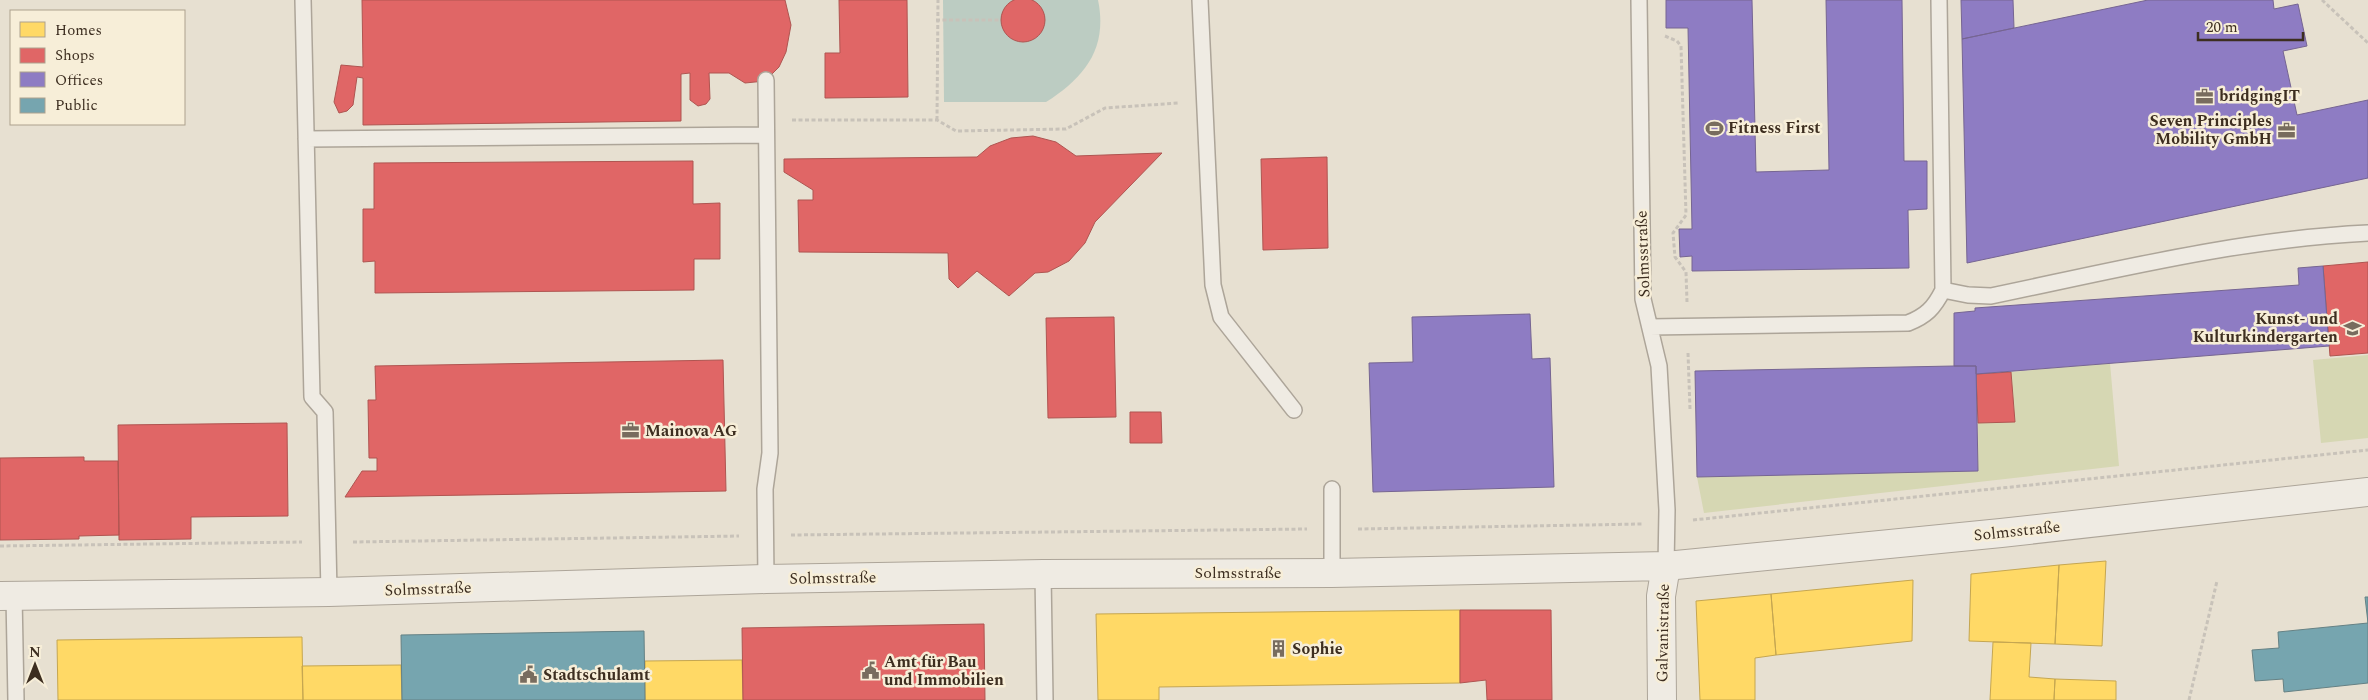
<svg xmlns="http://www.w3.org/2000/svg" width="2368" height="700" viewBox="0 0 2368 700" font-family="Spectral,serif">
<rect width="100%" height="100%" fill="#e7e0d1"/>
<path fill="#d6d7b3" d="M2368,355v83l-47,5 -8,-83z
M2110,363l9,103 -415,47 -7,-36 281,-6v-48l37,-1 -4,-50z"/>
<path fill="#bcccc2" d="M943,0h155c10,48 -13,77 -52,102h-102z"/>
<path fill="#ffd966" stroke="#c5a651" d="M2106,561l-4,85 -47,-2 4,-79z
M2059,565l-4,79 -86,-3 2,-67z
M1913,580l-1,61 -136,14 -5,-61z
M1771,594l5,61 -21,3v42h-55l-4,-99z
M1460,610v73l-301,4v13h-61l-2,-86z
M302,637l1,63h-245l-1,-60z
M1993,642l38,1 -2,34 26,2 -1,21h-64z
M742,660l1,40h-98v-39z
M401,665l1,35h-99l-1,-34z
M2055,679l61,2v19h-62z"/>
<path fill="#e06666" stroke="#af5551" d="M1001 20a22 22 0 1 1 44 0a22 22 0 1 1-44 0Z
M362,0h423l6,25 -5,27 -7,15 -14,14 -20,2 -16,-10h-20l1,26 -4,5 -8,2 -8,-6v-27l-9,1v47l-318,4v-47l-6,-1 -4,28 -6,6 -8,2 -5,-11 7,-37 22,2z
M839,0h68l1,97 -83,1v-45h15z
M1033,136l23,6 20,14 86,-3 -67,69 -10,21 -16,18 -21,11 -13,1 -26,23 -32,-25 -19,17 -9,-9 -1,-26 -149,-1 -1,-52h15v-10l-29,-18v-13l193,-2 13,-11 21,-8z
M1327,157l1,91 -65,2 -2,-91z
M693,161v43l27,-1v56h-26v31l-319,3v-32l-12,1v-53h11v-46z
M2368,262v91l-38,3 -7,-90z
M1114,317l2,100 -68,1 -2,-100z
M723,360l3,131 -381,6 17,-26h15v-13h-8l-1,-58h8l-1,-34z
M2011,372l4,50 -37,1 -2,-49z
M1130,412h31l1,31h-32z
M287,423l1,93 -97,1v22l-72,1 -1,-115z
M84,457v4h34l1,74 -40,1v3l-79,1v-82z
M1460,610h91l1,90h-65l-1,-20 -26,3z
M984,624l1,76h-242l-1,-72z"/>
<path fill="#8e7cc3" stroke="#766592" d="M1666,0h86l4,172 73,-2 -3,-170h76l2,161h23v48l-19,1 1,58 -217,3v-15l-12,1 -1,-28h13l-4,-201h-22z
M1961,0h52l1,28 -52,11z
M2148,0h125l1,9 24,-5 9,42 -24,5 14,64 71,-15v78l-401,85 -5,-224z
M2323,266l6,80 -353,28v-8h-22v-53l21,-2v-3l324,-23 -1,-17z
M1530,314l2,45 18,-1 4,129 -181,5 -4,-129 44,-1 -1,-45z
M1954,366h22l2,105 -281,6 -2,-106z"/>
<path fill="#76a5af" stroke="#658184" d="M2365,597h3v86l-84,9 -1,-13 -28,2 -3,-31 27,-2 -1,-16 90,-9z
M644,631l1,69h-243l-1,-65z"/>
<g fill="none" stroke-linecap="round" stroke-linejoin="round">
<defs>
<path id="lane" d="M303,0l9,397 13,15 4,180
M1200,0l13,285 8,32 73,93
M1639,0l4,299 16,67 8,144 -1,56
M1939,0l4,290
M766,80l4,373 -5,36 1,90
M306,139l460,-4
M1650,327l258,-4c18,-7 26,-15 35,-33l25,5 23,1c125,-26 249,-57 377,-63
M1332,489v84
M1043,574l2,126
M14,596l2,104"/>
<path id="street" d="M0,596l329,-4 437,-13 277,-5 289,-1 334,-7 335,-33 367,-41
M1662,700l-1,-104 5,-30"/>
</defs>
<use href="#lane" stroke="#ada599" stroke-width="18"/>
<use href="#street" stroke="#ada599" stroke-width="30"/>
<path stroke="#c8c2b9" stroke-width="3" stroke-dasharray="4 2.5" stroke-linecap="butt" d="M2322,0l46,43
M936,20h64
M1665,36l12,5 4,5 5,169 -13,18 2,24 11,15 1,30
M792,120h145l19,11 110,-2 39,-21 74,-5
M937,120l1,-120
M1688,353l2,56
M1693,520l675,-70
M1358,529l284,-5
M791,535l516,-6
M353,542l386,-6
M0,546l302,-4
M2189,700l28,-119"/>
<use href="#lane" stroke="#efebe3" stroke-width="15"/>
<use href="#street" stroke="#efebe3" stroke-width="28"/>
</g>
<defs>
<symbol id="office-bare" viewBox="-9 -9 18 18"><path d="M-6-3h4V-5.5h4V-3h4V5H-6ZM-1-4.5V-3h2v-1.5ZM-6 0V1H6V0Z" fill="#786c5e" stroke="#f7eed8" stroke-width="2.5" paint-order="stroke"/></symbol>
<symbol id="stadium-bare" viewBox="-9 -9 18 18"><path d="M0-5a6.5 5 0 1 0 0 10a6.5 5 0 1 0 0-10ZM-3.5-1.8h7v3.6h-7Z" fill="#786c5e" stroke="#f7eed8" stroke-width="2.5" paint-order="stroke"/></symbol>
<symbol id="school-bare" viewBox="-9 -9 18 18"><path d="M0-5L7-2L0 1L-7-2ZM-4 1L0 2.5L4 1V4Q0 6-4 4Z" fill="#786c5e" stroke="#f7eed8" stroke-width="2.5" paint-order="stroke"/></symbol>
<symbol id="building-bare" viewBox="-9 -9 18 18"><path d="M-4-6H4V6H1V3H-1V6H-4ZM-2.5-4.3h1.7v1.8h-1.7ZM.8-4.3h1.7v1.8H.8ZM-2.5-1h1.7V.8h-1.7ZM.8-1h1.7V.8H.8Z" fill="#786c5e" stroke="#f7eed8" stroke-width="2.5" paint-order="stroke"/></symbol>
<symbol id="civic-bare" viewBox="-9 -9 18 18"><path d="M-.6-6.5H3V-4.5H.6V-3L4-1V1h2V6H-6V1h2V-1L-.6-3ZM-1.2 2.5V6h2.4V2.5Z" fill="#786c5e" stroke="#f7eed8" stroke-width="2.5" paint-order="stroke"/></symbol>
</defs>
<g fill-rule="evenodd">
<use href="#office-bare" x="2192" y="84" width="25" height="25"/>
<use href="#stadium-bare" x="1702" y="116" width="25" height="25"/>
<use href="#office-bare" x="2274" y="118" width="25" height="25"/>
<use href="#school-bare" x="2340" y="316" width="25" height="25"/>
<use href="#office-bare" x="618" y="418" width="25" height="25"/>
<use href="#building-bare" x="1266" y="636" width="25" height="25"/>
<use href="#civic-bare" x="858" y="658" width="25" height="25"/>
<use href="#civic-bare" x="516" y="662" width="25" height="25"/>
</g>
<g text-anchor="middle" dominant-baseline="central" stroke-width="5" stroke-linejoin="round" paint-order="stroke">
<g font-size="16" font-weight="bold" fill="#3d2e20" stroke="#f7eed8" text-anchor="start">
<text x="2219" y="96">bridgingIT</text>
<text x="2272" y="121" text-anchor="end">Seven Principles<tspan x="2272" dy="18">Mobility GmbH</tspan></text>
<text x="1728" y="128">Fitness First</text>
<text x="2338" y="319" text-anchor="end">Kunst- und<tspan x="2338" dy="18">Kulturkindergarten</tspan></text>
<text x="645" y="431">Mainova AG</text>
<text x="1292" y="649">Sophie</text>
<text x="884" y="662">Amt für Bau<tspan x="884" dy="18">und Immobilien</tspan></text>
<text x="543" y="675">Stadtschulamt</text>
</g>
<g font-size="16" fill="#3d2e20" stroke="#f7eed8">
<text transform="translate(1643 254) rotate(-92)">Solmsstraße</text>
<text transform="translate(2017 531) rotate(-6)">Solmsstraße</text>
<text x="1238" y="573">Solmsstraße</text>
<text transform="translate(833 578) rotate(-1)">Solmsstraße</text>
<text transform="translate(428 589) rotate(-2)">Solmsstraße</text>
<text transform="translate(1663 633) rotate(-89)">Galvanistraße</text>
</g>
</g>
<rect x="10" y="10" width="175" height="115" fill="#f7eed8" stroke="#ada18e"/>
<rect x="20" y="22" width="25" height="15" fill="#ffd966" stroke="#ada18e"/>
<text x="55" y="35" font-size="15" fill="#3d2e20">Homes</text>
<rect x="20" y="48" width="25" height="15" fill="#e06666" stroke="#ada18e"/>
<text x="55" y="60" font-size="15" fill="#3d2e20">Shops</text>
<rect x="20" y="72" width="25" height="15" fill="#8e7cc3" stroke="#ada18e"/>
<text x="55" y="85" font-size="15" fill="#3d2e20">Offices</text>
<rect x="20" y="98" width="25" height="15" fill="#76a5af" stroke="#ada18e"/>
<text x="55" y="110" font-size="15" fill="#3d2e20">Public</text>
<g transform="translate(35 665)" stroke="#f7eed8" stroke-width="4" paint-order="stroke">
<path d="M0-4L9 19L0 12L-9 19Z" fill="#3d2e20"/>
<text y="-8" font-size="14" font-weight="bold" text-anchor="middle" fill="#3d2e20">N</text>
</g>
<path d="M2198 32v8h105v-8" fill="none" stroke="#3d2e20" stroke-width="2.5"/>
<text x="2206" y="32" font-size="15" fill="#3d2e20" stroke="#f7eed8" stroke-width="4" paint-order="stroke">20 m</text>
</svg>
